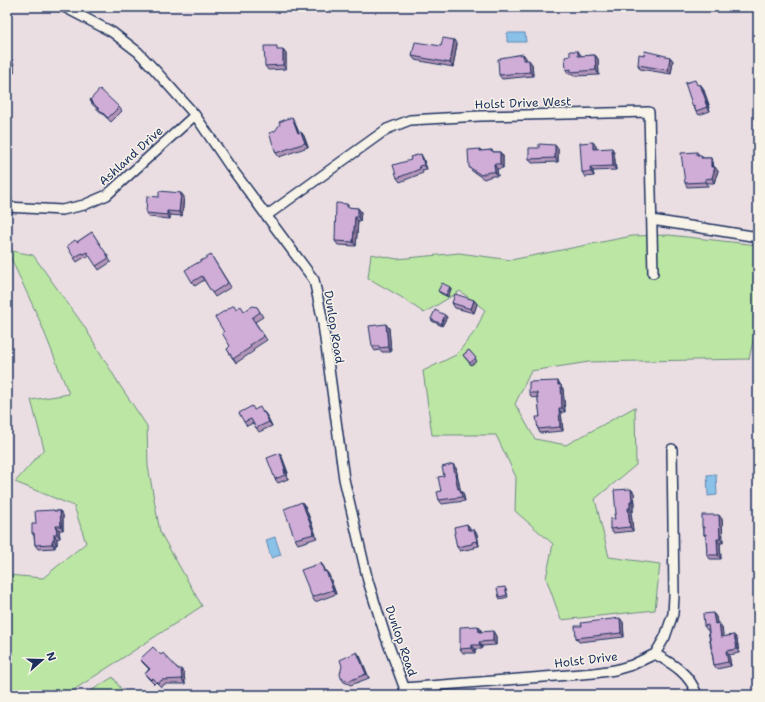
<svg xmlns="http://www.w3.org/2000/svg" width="765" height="702" viewBox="0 0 765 702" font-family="'Shantell Sans',sans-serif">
<rect width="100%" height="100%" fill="#ebdee3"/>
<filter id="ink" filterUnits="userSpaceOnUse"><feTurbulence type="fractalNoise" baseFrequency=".025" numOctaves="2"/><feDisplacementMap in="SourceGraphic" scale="8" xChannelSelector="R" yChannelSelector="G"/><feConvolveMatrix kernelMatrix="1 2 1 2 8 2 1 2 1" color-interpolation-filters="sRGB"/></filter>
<g filter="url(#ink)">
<path fill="#bce6a3" stroke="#6c8a80" d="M669,235l89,10v73l-9,41 -160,3 -58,9 -16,33 20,35 31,6 69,-38 1,58 -41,34 14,58 51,7 -5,46 -94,10 -15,-42 7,-34 -38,-33 1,-34 -20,-42h-64l-9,-64 33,-16 20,-25 9,-20 -25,-19 -36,22 -23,-16 -33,-19 3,-24 26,5 62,-6 52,7 121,-24z
M7,250l26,5 51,71 35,58 28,42 1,40 12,66 42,74 -136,89h-59v-120l36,3 43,-35 -12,-37 -59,-24 29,-33 -13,-49 38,-6 -30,-75z
M113,677l12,18h-34l-2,-3z"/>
<path fill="#8ac1e8" stroke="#5e87b1" d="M507,33h18l1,9h-19z
M716,474l1,21 -9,1 -1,-21z
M275,537l6,18 -10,3 -5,-18z"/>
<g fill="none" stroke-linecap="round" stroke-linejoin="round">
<defs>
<path id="street" d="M64,7l48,25 26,20 17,18 40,45 34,50 85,115 8,37 22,162 24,102 18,57 21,57
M7,207l55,3 22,-5 23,-10 88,-80
M266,216l121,-87 23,-9 70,-4 169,-4 4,161
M652,220l106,17
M655,654c18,10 35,20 42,41
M404,688l190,-15 21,-3 17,-5 23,-11 10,-17 8,-23 1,-18 -2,-147"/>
</defs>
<use href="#street" stroke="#1b2f5e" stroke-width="12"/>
<use href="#street" stroke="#f7f3e8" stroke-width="9"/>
</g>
<path fill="#b395b8" stroke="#1b2f5e" d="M457,44l-4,23 -38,-7 -3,-4 29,-10z
M283,50l3,4v15l-18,1 -3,-4z
M523,54l3,4v2l6,4 1,12 -31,3 -3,-4z
M581,55v1l14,-1 3,4 1,16 -25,1 -1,-2h-4l-3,-4z
M644,55l26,2 3,4 -2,13 -31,-5 -2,-4z
M7,60l7,5v8l-5,-1v10h-2z
M700,84l3,4 6,17h-1l2,6 -11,4 -6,-8 5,-22z
M90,100l29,7 3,4 -11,11 -19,-18z
M294,121l5,12 2,-1 3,4 4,11 -29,10 -3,-4 -1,-22z
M596,146v3l18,3 2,18 -23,1 1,5 -9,1 -3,-5z
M480,149l1,2 11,-1 2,2h6l3,4v12l-6,1 1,7h-6l-8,3 -12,-8 -3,-4z
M558,149v13l-26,1 -3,-4z
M697,152l2,3h2l2,3h8l2,4 1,5 4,4 -4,12h-7l1,3 -21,1 -2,-4z
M423,158l4,11 -5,1 1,3 -23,9 -3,-4z
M181,193l3,4 -2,19 -12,-1v4l-21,-2 -3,-4 13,-16z
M347,204l3,4h8l3,4 -1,9h-2l-2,25 -18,-1 -3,-4z
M92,232l19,30 -12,8 -9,-14 -4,2 -1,-1 -8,5 -3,-4 3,-16z
M211,255l20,32 -16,10 -11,-17 -9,6 -3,-4z
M450,287l1,2 -3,8 -8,-4 -2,-2z
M474,300l3,4 -3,9 -19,-5 -3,-5z
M257,307l6,10 -8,5 12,18 -14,9 1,2 -18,12 -9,-14 3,-3 -6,-14 12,-23 8,2z
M447,317l-5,9 -10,-5 -1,-2z
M389,328l2,24h-9l-2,-2 -5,1 -3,-5z
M469,350l8,11 -6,4 -8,-10z
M558,381l5,8 2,23h-4l2,19 -23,2 -2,-4 2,-12 -2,-20 -6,1 -3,-5z
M255,410l9,2 3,4 5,10 -13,6 -6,-9 -6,3 -3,-4z
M282,457l6,16 -1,1 1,5 -10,4 -3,-4z
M456,468l4,21 3,4 2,8 -23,3 -3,-4 5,-24z
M631,489l3,4 1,12h-2v7h-2l2,19 -20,2 -3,-4 5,-10 1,-5z
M305,506l12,32 -19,6 -3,-5z
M54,510l1,1h5l3,4v15h-4l1,8 -3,1v6h-2v3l-17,1 -3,-4 -1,-9 -2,-3 4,-9z
M722,519l1,24h-3l1,16h-11l-3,-4 -1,-18 -2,-2v-5l-2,-3z
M467,524l3,4v2h4l3,4 2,12 -5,1 1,1 -15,3 -3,-4 -2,-14z
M324,567l1,4h1l3,4 7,19 -21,8 -3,-5z
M506,589l2,8 -8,2 -1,-2z
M713,613l3,4 1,6 5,4 1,10 11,-2 3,4 2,14 -10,2 2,11 -14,3 -3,-4 -6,-35h-1l-3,-4z
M623,622l1,15 -45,5 -3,-4 6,-12z
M478,626l3,4 1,2 14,4v9l-14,1v3h-7v4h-12l-3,-4z
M161,655l23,18 1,11h-20l-4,3 -5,-5 -2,2 -6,-6 -3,-4 4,-5 -6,-6 -3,-4z
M360,656l9,22 -18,7 -7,-3 -3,-4z"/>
<path fill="#927996" stroke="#1b2f5e" d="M153,7h4l-2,3z
M454,40l3,4 -4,23 -3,-4z
M283,50l3,4v15l-3,-4z
M578,51l3,4v5l-3,-4z
M523,54l3,4v6l-3,-4z
M595,55l3,4 1,16 -3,-5z
M670,57l3,4 -2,13 -3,-4z
M12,60l2,5v8l-3,-4z
M529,60l3,4 1,12 -3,-4z
M7,69l2,3v10l-2,-2z
M700,84l3,4 6,17 -3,-4z
M705,101l3,4 2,6 -3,-4z
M292,117l2,4 7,16 -3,-4z
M301,132l3,4 4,11 -3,-4z
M593,142l3,4v7l-3,-4z
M555,145l3,4v13l-3,-4z
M612,148l2,4 2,18 -3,-4z
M500,152l3,4v12l-3,-4z
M421,154l2,4 4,11 -3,-4z
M711,158l2,4 1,9 1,-4 3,4 -4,12 -2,-5z
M494,164l3,5 1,7 -3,-4z
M590,167l3,4 1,5 -3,-4z
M705,179l2,4 1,3 -3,-4z
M181,193l3,4 -2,19 -3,-4z
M358,208l3,4 -1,9 -2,-4z
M167,211l3,4v4l-3,-4z
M355,217l3,4 -2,25 -3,-4z
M450,287l1,2 -3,8 -2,-2z
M474,300l3,4 -3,9 -3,-4z
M445,315l2,2 -5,9 -1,-2z
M386,324l3,4 2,24 -3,-5z
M558,381l5,8 2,23 -3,-4z
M559,408l2,4 2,19 -3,-4z
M264,412l3,4 5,10 -3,-4z
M280,453l2,4 6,16 -3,-4z
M453,464l3,4 5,25 -3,-4z
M284,469l3,5 1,5 -3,-4z
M460,489l3,4 2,8 -3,-4z
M631,489l3,4 1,12 -3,-4z
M630,501l3,4v7l-3,-4z
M302,502l3,4 12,32 -3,-4z
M628,508l3,4 2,19 -3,-4z
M60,511l3,4v15l-2,-4z
M719,515l3,4 1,24 -3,-4z
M467,524l3,4 1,6 -3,-4z
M56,526l3,4 1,8 -3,-4z
M474,530l3,4 2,12 -2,-5z
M54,534l3,5v6l-3,-5z
M717,539l3,4 1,16 -3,-4z
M52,541l3,4v3l-3,-4z
M321,563l3,4 3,9 -3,-4z
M326,571l3,4 7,19 -3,-4z
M713,613l3,4 2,11 -3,-4z
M620,618l3,4 1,15 -3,-4z
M719,623l3,4 2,14 -3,-4z
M478,626l3,4 1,6 -3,-4z
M493,631l3,5v9l-3,-4z
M734,635l3,4 2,14 -2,-4z
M479,642l3,4v3l-2,-4z
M472,645l3,4v4l-3,-5z
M726,651l3,4 2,11 -3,-4z
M357,652l3,4 9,22 -3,-4z
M181,669l3,4 1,11 -3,-5z"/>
<path fill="#d0add6" stroke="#1b2f5e" d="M443,38l11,2 -4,23 -38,-7 3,-14 26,4z
M264,46h13v4h6v15l-18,1z
M570,51h8v5l17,-1 1,15 -25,2v-3l-5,1 -1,-13 5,-1z
M645,51l25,6 -2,13 -30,-5 1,-11 5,1z
M523,54v6h6l1,12 -31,3 -1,-16h3l-1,-1z
M7,60h5l-1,9 -4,-1z
M695,80l2,5 3,-1 6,17h-1l2,6 -11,4 -2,-5 -1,1 -8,-24z
M100,89l19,18 -11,11 -18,-18z
M292,117l6,16 3,-1 4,11 -29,10 -7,-20 6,-2 5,-7 -1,-2z
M593,142v7l19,-1 1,18 -23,1 1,5h-9l-2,-29z
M539,144l16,1v13l-26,1v-11h10z
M480,149v2l12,-1 1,2h7v12h-6l1,8h-6l-8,3 -12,-8 -1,-17z
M697,152v3h4v3h10v9h4l-3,11 -7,1v3l-20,1 -4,-30z
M421,154l3,11 -5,1 1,3 -23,9 -4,-13 18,-5 -1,-3z
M159,191l22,2 -2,19 -12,-1v4l-21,-2 1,-17 12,1z
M336,203l11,1v3l11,1v9h-3l-2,25 -18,-1z
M92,232l17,26 -13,8 -9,-14 -4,2 -1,-1 -8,5 -7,-12 8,-6 2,2z
M211,255l17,28 -16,10 -10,-17 -10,6 -7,-12z
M442,283l8,4 -4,8 -8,-4z
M455,294l19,6 -3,9 -19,-6z
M234,305l2,4 5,-3 3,5 9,-5 4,1 3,5 -8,6 12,18 -14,9 1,2 -18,12 -6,-10 3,-3 -8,-13 2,-1 -9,-15z
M435,310l10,5 -4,9 -10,-5z
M386,324l2,23 -9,1v-2h-7l-3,-20z
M469,350l7,8 -6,5 -7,-8z
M558,381v4h3l1,23h-3l1,19 -22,2 -2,-12h4l-3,-24h-8v-11z
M252,406l2,4 6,-3 3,6 1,-1 5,10 -13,6 -5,-9 -7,3 -5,-9z
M280,453l5,16h-1l1,6 -10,4 -8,-21z
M453,464l5,25h2l2,8 -23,3 -2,-8 4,-1 -3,-14 6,-1 -2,-9z
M631,489l1,12h-2v7h-2l2,19 -20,2v-10h5l-1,-5h2l-2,-24z
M302,502l12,32 -19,5 -11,-30z
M54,510v1h6l1,15h-5l1,8h-3v6l-2,1v3l-17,1 -1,-12h-2v-9h4l-1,-13z
M702,515h17l1,24h-3l1,16h-11l-1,-21 -2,1v-8h-2z
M467,524l1,6h6l3,11 -5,1v2l-15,3 -3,-14h1l-1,-6z
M321,563l3,9 2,-1 7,19 -21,7 -11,-27z
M505,587l2,8 -8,2 -2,-9z
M713,613l2,11 4,-1 2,14 13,-2 3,14 -11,2 2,11 -14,3 -6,-40 -4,1 -1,-12z
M620,618l1,15 -45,5 -1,-12h7l-1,-3z
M478,626l1,6 14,-1v10l-14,1 1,3h-8v3l-12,1v-22z
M153,647l8,8 2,-2 15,16h3l1,10 -20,1 -4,3 -5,-5 -2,2 -6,-6 5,-5 -10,-10z
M357,652l9,22 -17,7 -8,-3 -1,-4 2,-8 -2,-6z"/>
</g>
<g text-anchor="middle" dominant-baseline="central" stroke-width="3" stroke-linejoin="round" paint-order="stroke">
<g font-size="12" fill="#1b2f5e" stroke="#f7f3e8">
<text transform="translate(523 103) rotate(-2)">Holst Drive West</text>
<text transform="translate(131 156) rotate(-42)">Ashland Drive</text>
<text transform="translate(334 327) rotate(81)">Dunlop Road</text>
<text transform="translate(401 641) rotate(71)">Dunlop Road</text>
<text transform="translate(586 660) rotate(-7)">Holst Drive</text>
</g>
</g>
<rect width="765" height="702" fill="none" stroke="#f7f3e8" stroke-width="24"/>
<rect x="12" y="12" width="741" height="678" fill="none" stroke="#1b2f5e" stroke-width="1.5" filter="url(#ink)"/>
<g transform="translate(42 660) rotate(70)" stroke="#f7f3e8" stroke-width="3" paint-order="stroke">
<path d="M0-3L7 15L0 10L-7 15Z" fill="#1b2f5e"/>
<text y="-6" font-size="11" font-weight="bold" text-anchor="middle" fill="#1b2f5e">N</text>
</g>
</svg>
